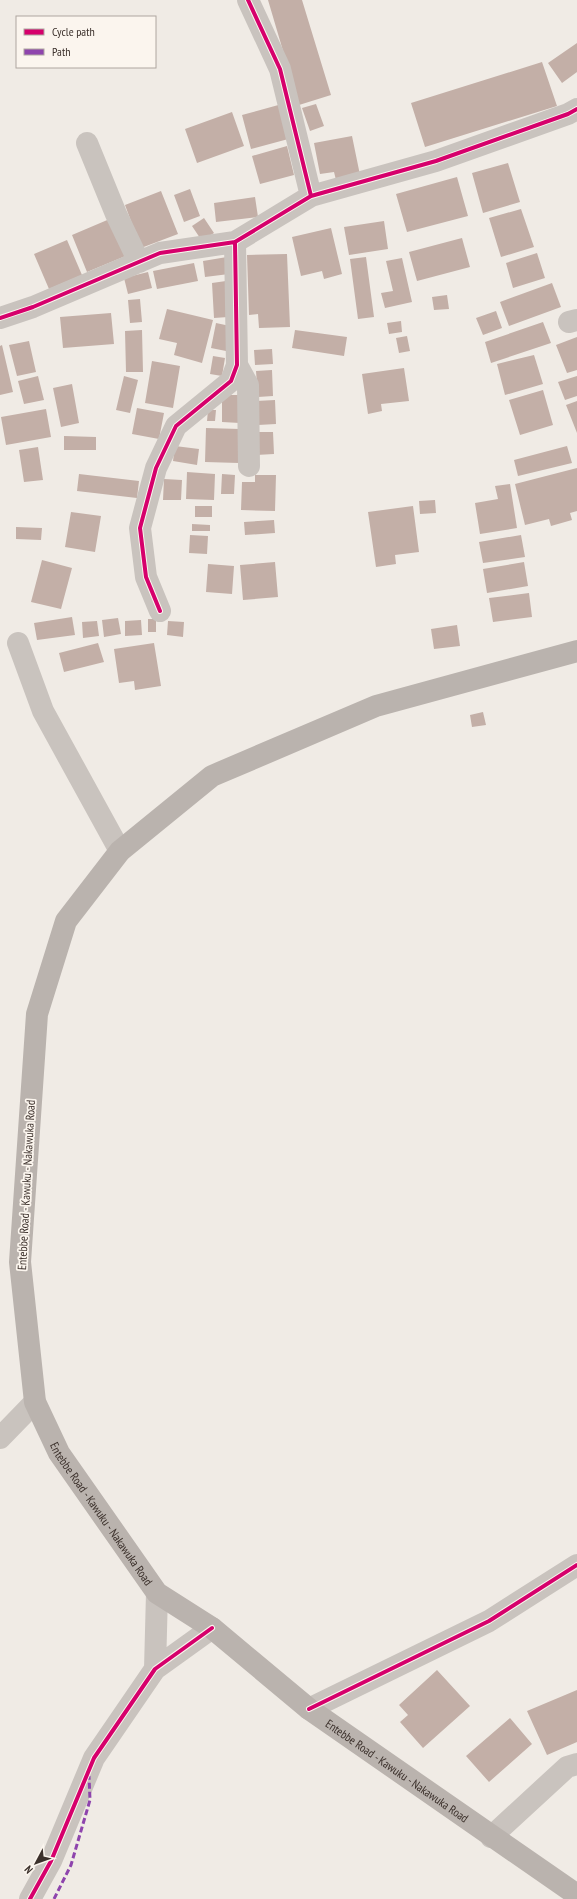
<svg xmlns="http://www.w3.org/2000/svg" width="577" height="1899" viewBox="0 0 577 1899" font-family="'PT Sans Narrow',sans-serif">
<rect width="100%" height="100%" fill="#f0ebe5"/>
<path fill="#c3afa7" d="M268,0h34l29,95 -32,10z
M577,43v29l-15,11 -14,-20z
M542,62l15,44 -132,41 -14,-44z
M282,104l10,34 -41,11 -9,-34z
M316,104l8,22 -14,5 -8,-23z
M232,112l12,34 -47,17 -12,-34z
M352,136l8,39 -24,5 -2,-8 -14,2 -6,-31z
M287,146l7,29 -34,9 -8,-28z
M508,163l12,39 -37,11 -11,-40z
M457,177l11,39 -61,16 -11,-38z
M190,189l10,27 -16,6 -10,-27z
M161,191l17,43 -37,14 -16,-43z
M255,197l3,20 -42,5 -2,-19z
M521,209l13,38 -33,10 -12,-39z
M112,218l16,37 -41,17 -15,-37z
M204,218l10,15 -12,8 -10,-15z
M384,221l4,28 -39,6 -5,-28z
M331,228l11,46 -18,5 -2,-8 -21,5 -9,-39z
M462,238l8,29 -53,14 -8,-29z
M67,240l15,35 -33,14 -15,-35z
M537,253l8,25 -32,10 -7,-25z
M287,254l3,73 -31,1 -1,-14 -9,1 -2,-60z
M227,257l2,17 -24,3 -2,-16z
M366,257l8,60 -16,2 -8,-60z
M402,258l10,44 -27,6 -4,-15 12,-2 -7,-30z
M194,263l4,18 -41,8 -4,-18z
M148,272l4,16 -24,6 -4,-16z
M226,281l2,36 -14,1 -2,-35z
M552,283l9,24 -52,19 -9,-24z
M447,295l2,14 -15,1 -2,-13z
M140,299l2,23 -12,1 -2,-23z
M167,309l46,11 -11,43 -28,-8 3,-12 -18,-4z
M496,311l6,17 -19,7 -7,-17z
M111,313l3,31 -51,4 -3,-31z
M401,321l1,11 -13,2 -2,-11z
M543,322l8,21 -60,20 -6,-21z
M216,323l14,3 -4,25 -15,-3z
M142,330l1,42h-17l-1,-41z
M295,330l52,7 -3,19 -52,-8z
M407,336l3,15 -11,2 -3,-15z
M577,337v33l-10,3 -11,-28z
M29,341l7,31 -19,4 -8,-31z
M2,345l11,47 -13,3v-49z
M272,349l1,15 -18,1 -1,-15z
M534,355l9,29 -38,11 -8,-31z
M213,356l12,2 -3,18 -12,-2z
M152,361l28,5 -7,42 -28,-5z
M404,368l5,33 -28,3 1,7 -14,3 -6,-40z
M272,370l1,26 -15,1 -2,-26z
M38,376l6,24 -20,4 -6,-23z
M124,376l14,4 -8,33 -14,-3z
M577,376v20l-12,4 -7,-18z
M72,384l7,39 -18,4 -8,-39z
M543,390l10,35 -33,10 -11,-35z
M222,395h18v28l-18,-1z
M275,400l1,24 -18,1 -2,-24z
M577,401v32l-11,-28z
M137,408l27,5 -5,26 -27,-5z
M46,409l5,28 -45,8 -5,-28z
M208,410h8l-1,11h-8z
M206,428l34,1 -1,34 -34,-1z
M256,432h17l1,22 -18,1z
M64,436l32,1v13h-32z
M175,446l24,3 -2,16 -24,-4z
M567,446l5,17 -54,13 -4,-16z
M38,447l5,33 -19,2 -5,-32z
M577,468v43l-7,2 2,7 -21,6 -2,-7 -24,6 -10,-41z
M187,472l28,2 -1,26 -28,-1z
M79,474l60,7 -2,17 -60,-7z
M222,474l13,1 -1,19h-13z
M255,475h21l-1,36 -34,-1 1,-28h13z
M164,479l18,1 -1,20h-18z
M510,484l7,44 -37,6 -5,-31 23,-4 -3,-13z
M435,500l1,13 -16,1 -1,-13z
M195,506h17v11h-17z
M413,506l6,46 -24,3 1,9 -20,3 -8,-55z
M71,512l30,4 -6,36 -30,-5z
M274,520l1,13 -30,2 -1,-13z
M192,524l18,1v6h-18z
M16,527l26,1 -1,12 -25,-1z
M190,535l18,1 -1,18 -18,-1z
M521,535l4,22 -42,6 -4,-21z
M42,560l30,8 -11,41 -30,-7z
M275,562l3,35 -35,3 -3,-35z
M524,562l4,24 -41,7 -4,-24z
M208,564l26,2 -2,28 -26,-2z
M529,593l3,24 -39,5 -4,-24z
M72,617l3,18 -38,5 -3,-17z
M118,618l3,16 -17,3 -2,-17z
M148,619h8v13h-8z
M141,620l1,15 -17,1v-15z
M97,621l2,15 -16,2 -1,-16z
M168,621l16,1 -1,15 -16,-2z
M457,625l3,21 -26,3 -3,-20z
M98,643l6,19 -40,10 -5,-19z
M154,643l7,43 -26,4 -1,-9 -15,2 -5,-34z
M483,712l3,13 -14,2 -2,-12z
M437,1670l33,36 -47,42 -23,-26 8,-7 -9,-10z
M577,1690v52l-30,13 -20,-44z
M510,1718l22,26 -43,38 -23,-26z"/>
<g fill="none" stroke-linecap="round" stroke-linejoin="round">
<path stroke="#c9c3be" stroke-width="22" d="M87,143l29,71 23,48
M311,196l125,-35 132,-47 9,-5
M0,318l33,-11 127,-54 75,-11 76,-46 -31,-127 -32,-69
M569,322l8,-2
M237,365l11,20 1,81
M160,611l-14,-34 -6,-49 16,-60 20,-42 55,-45 6,-16 -2,-123
M18,643l25,68 77,140
M0,1438l35,-36
M155,1669l2,-76
M309,1709l180,-88 88,-56
M491,1837l76,-70 10,-3
M30,1899l21,-38 43,-103 61,-89 57,-41"/>
<path stroke="#bab3ae" stroke-width="22" id="s1" d="M577,651l-201,55 -164,70 -92,75 -54,70 -29,93 -17,248 15,140 24,51 98,140 55,35 97,81 268,186"/>
<path stroke="#8e44ad" stroke-width="3" stroke-dasharray="6 3" stroke-linecap="butt" d="M54,1899l17,-34 19,-65 -1,-24"/>
<defs>
<path id="cycleway" d="M311,196l125,-35 132,-47 9,-5
M0,318l33,-11 127,-54 75,-11 76,-46 -31,-127 -32,-69
M160,611l-14,-34 -6,-49 16,-60 20,-42 55,-45 6,-16 -2,-123
M309,1709l180,-88 88,-56
M30,1899l21,-38 43,-103 61,-89 57,-41"/>
</defs>
<use href="#cycleway" stroke="#fbf5ee" stroke-width="6"/>
<use href="#cycleway" stroke="#d6006c" stroke-width="4"/>
</g>
<g text-anchor="middle" dominant-baseline="central" stroke-width="3.5" stroke-linejoin="round" paint-order="stroke">
<g font-size="12" fill="#3b302b" stroke="#fbf5ee">
<text transform="translate(26 1185) rotate(-87)">Entebbe Road - Kawuku - Nakawuka Road</text>
<text stroke="none"><textPath href="#s1" startOffset="1211">Entebbe Road - Kawuku - Nakawuka Road</textPath></text>
<text stroke="none"><textPath href="#s1" startOffset="1607">Entebbe Road - Kawuku - Nakawuka Road</textPath></text>
</g>
</g>
<rect x="16" y="16" width="140" height="52" fill="#fbf5ee" stroke="#aea6a0"/>
<rect x="24" y="29" width="20" height="6" fill="#d6006c" stroke="#aea6a0"/>
<text x="52" y="36" font-size="12" fill="#3b302b">Cycle path</text>
<rect x="24" y="49" width="20" height="6" fill="#8e44ad" stroke="#aea6a0"/>
<text x="52" y="56" font-size="12" fill="#3b302b">Path</text>
<g transform="translate(36 1863) rotate(229)" stroke="#fbf5ee" stroke-width="3" paint-order="stroke">
<path d="M0-3L7 15L0 10L-7 15Z" fill="#3b302b"/>
<text y="-6" font-size="11" font-weight="bold" text-anchor="middle" fill="#3b302b">N</text>
</g>
</svg>
